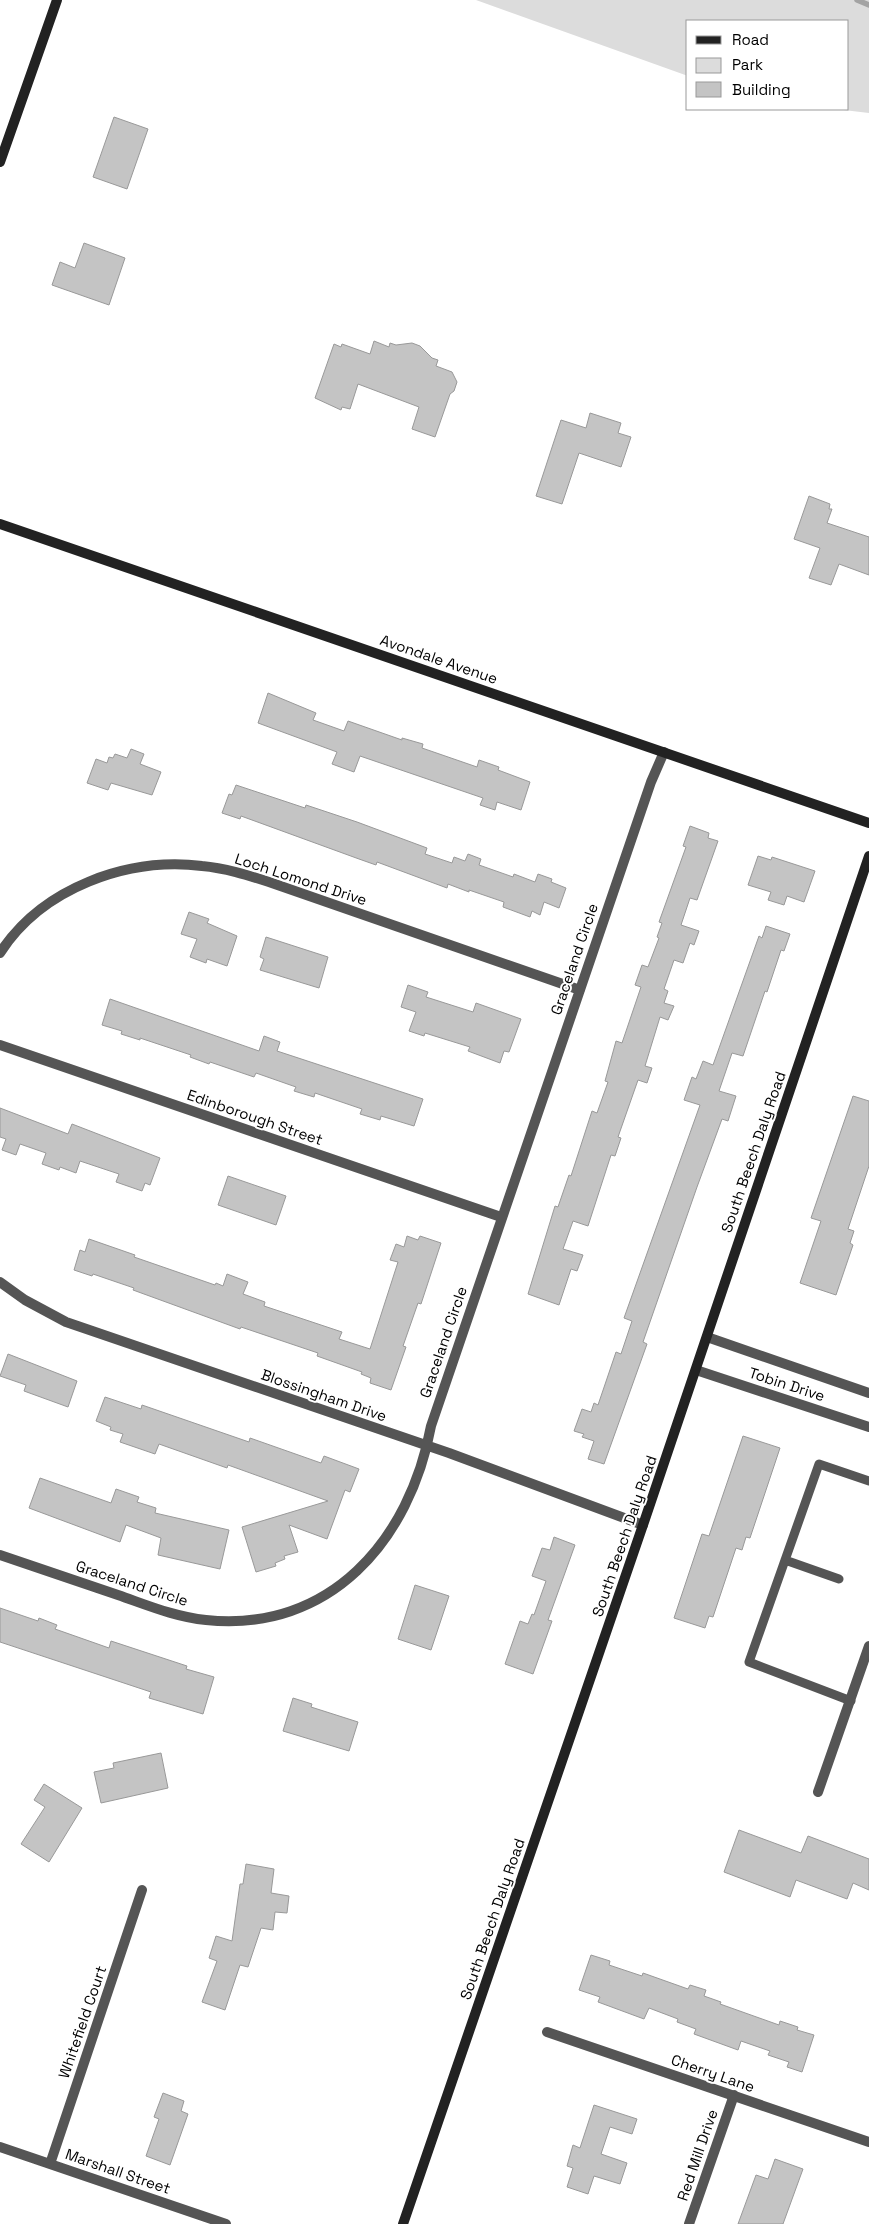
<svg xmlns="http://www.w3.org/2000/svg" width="869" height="2224" viewBox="0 0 869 2224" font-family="'Space Grotesk',sans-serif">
<rect width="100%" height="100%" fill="#fff"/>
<path fill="#dcdcdc" d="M476,0h393v113l-34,-4h13v-88h-160v55z"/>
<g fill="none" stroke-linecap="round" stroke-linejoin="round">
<path stroke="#a3a3a3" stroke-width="5.5" d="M857,0l12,5"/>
</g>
<path fill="#c4c4c4" stroke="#999" d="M114,117l34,12 -21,60 -34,-12z
M84,243l41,15 -16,47 -57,-20 8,-23 15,6z
M374,341l15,6 1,-4 6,2 16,-2 8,3 12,12 6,2 -2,6 16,6 5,10 -3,9 -4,3 -15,43 -23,-8 7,-22 -61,-23 -8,25 -8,-2 -1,3 -26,-12 19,-54 7,3 1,-3 28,10z
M590,413l31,10 -3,10 13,4 -10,30 -42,-14 -17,51 -26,-8 25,-76 25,8z
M809,496l21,8 -1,5h3l-5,14 42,14v38l-30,-11 -8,21 -22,-7 11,-30 -26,-9z
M268,693l48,20 -3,7 31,11 4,-10 54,19v-2l21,6 -1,4 55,19 2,-7 20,7 -1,3 32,12 -9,28 -24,-8 -2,8 -15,-5 3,-7 -123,-42 -6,16 -22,-8 5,-12 -79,-29z
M131,749l13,5 -4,10 21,8 -9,23 -41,-12 -3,7 -21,-7 9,-24 11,4 2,-6 4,1 2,-4 12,4z
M236,785l69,23 1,-3 51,17 70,26 -2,6 27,9 2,-6 11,4 3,-7 13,5 -2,6 34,12 1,-3 21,8 3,-8 14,5 -1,3 15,6 -7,20 -15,-6 -4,13 -8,-4 -2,6 -27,-10 1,-5 -35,-12v2l-21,-8 -1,4 -70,-26 -1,3 -17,-6 -118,-43 -1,3 -18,-6 7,-19 3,1z
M690,826l19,7 -1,5 10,3 -21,59 -7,-2 -9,27 18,6 -5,14 -4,-2 -7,20 -9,-3 -10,29 4,2 -4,12 10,3 -6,14 -8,-3 -15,49 7,2 -5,15 -9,-3 -20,57 3,1 -6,18 -4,-1 -23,71 -15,-5 -10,28 20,6 -6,16 -6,-2 -12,36 -31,-11 27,-88 3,1 11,-32 2,1 21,-65 5,2 11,-31 -3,-1 11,-40 6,2 19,-56 -6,-2 7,-20 6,2 11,-29 -2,-1 5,-14 -3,-1 27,-75 -3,-1z
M758,856l13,4 1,-3 43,14 -11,31 -17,-6 -3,9 -16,-5 3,-8 -23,-7z
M189,912l20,7 -2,4 30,13 -10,30 -20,-7 -1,4 -16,-6 7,-18 -16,-5z
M766,926l24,8 -6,17 -3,-1 -14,42 -2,-1 -22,65 -11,-3 -13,38 17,5 -8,25 -6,-2 -25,68 -54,155 4,2 -43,120 -16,-5 6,-18 -12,-4 2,-3 -10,-3 8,-22 9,3 3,-9 4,2 18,-53 5,2 11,-33 -8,-3 76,-213 -16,-5 8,-23 4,2 7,-18 10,4 46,-129 3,2z
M266,937l62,20 -9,31 -59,-18 4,-11 -4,-2z
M408,985l20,7 -2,5 47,15 3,-9 45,16 -12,33 -5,-1 -4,12 -32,-12 2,-4 -45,-14 -1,3 -15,-5 7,-19 -15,-5z
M110,999l149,52 5,-15 16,6 -3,9 146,48 -9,27 -33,-10 -1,4 -20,-6 2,-5 -47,-16 -1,4 -20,-6 2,-4 -40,-14 -2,4 -44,-15 -1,2 -19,-7 1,-2 -51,-17v2l-19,-6 1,-3 -20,-6z
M853,1096l16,5v65l-21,63 6,2 -4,12 3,2 -17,50 -36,-12 21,-62 -10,-3z
M0,1108l68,26 4,-10 88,34 -10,27 -5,-2 -3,8 -26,-9 3,-8 -39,-13 -4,12 -16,-6 -1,3 -17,-6 4,-11 -26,-9 -4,11 -14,-5 4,-11 -6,-2z
M228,1176l58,20 -10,29 -58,-20z
M407,1236l11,4 2,-4 21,7 -20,61 -3,-1 -15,43 3,1 -15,43 -21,-7 1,-5 -10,-4 1,-2 -45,-16 1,-3 -77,-26 -1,2 -107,-39 1,-2 -41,-14 -1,2 -18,-6 6,-20 5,2 4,-13 46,16 -1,2 81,28 1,-2 7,3 4,-12 21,8 -5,12 22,8 -1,4 78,26 -3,7 31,10 28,-87 -8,-2 6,-16 8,3z
M8,1354l69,27 -9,26 -44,-16 2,-6 -26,-9z
M105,1397l36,12 1,-4 107,37 1,-4 71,25 3,-7 35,13 -9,23 -5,-2 -18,49 -38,-14 9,27 -14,4 1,3 -10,4 1,3 -20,6 -14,-45 86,-26 -100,-36 -1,3 -68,-24 -4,10 -35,-12 3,-8 -13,-4 1,-3 -15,-6z
M743,1436l37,12 -30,90 -4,-1 -4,13 -6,-2 -23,69 -4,-1 -4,12 -31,-10 28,-84 7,2z
M40,1478l71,25 5,-14 23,8 -2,5 19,6 -1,5 74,17 -9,39 -62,-14 3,-17 -35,-13 -6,17 -91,-34z
M554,1537l21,8 -27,75 4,1 -19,53 -28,-10 15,-43 8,3 4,-10 2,1 12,-34 -14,-5 10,-28 8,2z
M415,1585l34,11 -18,54 -33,-11z
M0,1608l38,13 1,-3 18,7 -2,4 54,19 2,-7 76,25 -1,3 28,8 -11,37 -54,-16 2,-6 -151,-50z
M293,1698l19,6 -1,3 47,15 -9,29 -66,-20z
M161,1753l7,35 -67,15 -7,-31 20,-4 -1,-5z
M44,1784l38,24 -33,54 -28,-18 24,-37 -11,-7z
M739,1830l62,23 7,-17 61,23v31l-16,-7 -6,16 -51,-19 -6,17 -66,-25z
M246,1864l28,5 -3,24 18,3 -2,17 -12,-1 -2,18 -12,-2 -13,39 -8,-2 -15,45 -23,-8 15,-41 -8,-3 7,-22 16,5 8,-57h3z
M591,1955l19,6 -1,4 33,11 1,-3 45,16 2,-4 16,5 -2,6 17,6 -1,2 59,21 1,-4 18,6 -1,3 17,5 -12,37 -15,-5 2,-5 -21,-7 2,-4 -29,-10 -3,9 -44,-16 2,-5 -19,-7 1,-3 -29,-11 -5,11 -46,-17 2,-5 -21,-7z
M163,2093l21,8 -3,10 7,3 -18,51 -24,-9 13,-37 -5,-2z
M594,2105l43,14 -5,15 -22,-7 -9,27 26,9 -7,21 -26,-8 -6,18 -21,-7 6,-19 -6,-2 6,-21 7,3z
M775,2159l28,10 -20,55h-45l18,-49 12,4z"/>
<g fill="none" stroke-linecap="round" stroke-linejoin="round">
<path stroke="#555" stroke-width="9" d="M785,1560l54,19
M851,1701l-102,-39 70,-198 50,17"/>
<path stroke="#555" stroke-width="10" d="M0,953c42,-65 127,-96 202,-87 23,2 45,9 67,16l311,108
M0,1045l501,172
M0,1282l25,18 41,22 383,131 194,72
M707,1337l162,56
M696,1370l173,57
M0,1555c39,13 79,27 118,40 29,10 57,22 88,25 124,13 204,-80 225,-194l220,-644 13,-30
M818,1792l51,-146
M547,2032l322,110
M0,2147l226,77
M50,2164l92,-274
M689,2224l45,-129"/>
<path stroke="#222" stroke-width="10" d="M0,162l57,-162
M0,524l869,299
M403,2224l240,-699 226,-669"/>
</g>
<g text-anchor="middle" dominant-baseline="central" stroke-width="4" stroke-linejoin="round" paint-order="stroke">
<g font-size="15" fill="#000" stroke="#fff">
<text transform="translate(439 659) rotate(19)">Avondale Avenue</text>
<text transform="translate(301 879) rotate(18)">Loch Lomond Drive</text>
<text transform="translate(574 959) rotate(-71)">Graceland Circle</text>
<text transform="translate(255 1117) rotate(19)">Edinborough Street</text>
<text transform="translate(753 1152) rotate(-71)">South Beech Daly Road</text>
<text transform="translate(443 1342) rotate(-71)">Graceland Circle</text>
<text transform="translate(787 1384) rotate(18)">Tobin Drive</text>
<text transform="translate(324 1395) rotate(19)">Blossingham Drive</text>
<text transform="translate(624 1536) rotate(-71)">South Beech Daly Road</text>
<text transform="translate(132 1583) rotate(18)">Graceland Circle</text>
<text transform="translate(492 1919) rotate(-71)">South Beech Daly Road</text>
<text transform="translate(82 2022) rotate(-71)">Whitefield Court</text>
<text transform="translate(713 2073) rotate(19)">Cherry Lane</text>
<text transform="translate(697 2155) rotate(-71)">Red Mill Drive</text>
<text transform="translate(118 2171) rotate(19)">Marshall Street</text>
</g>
</g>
<rect x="686" y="20" width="162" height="90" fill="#ffffff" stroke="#999999"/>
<rect x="696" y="36" width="25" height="8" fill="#222222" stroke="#999999"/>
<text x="732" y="45" font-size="15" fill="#000000">Road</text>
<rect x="696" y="58" width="25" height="15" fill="#dcdcdc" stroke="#999999"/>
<text x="732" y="70" font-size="15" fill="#000000">Park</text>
<rect x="696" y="82" width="25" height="15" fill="#c4c4c4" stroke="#999999"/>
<text x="732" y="95" font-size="15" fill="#000000">Building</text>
</svg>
